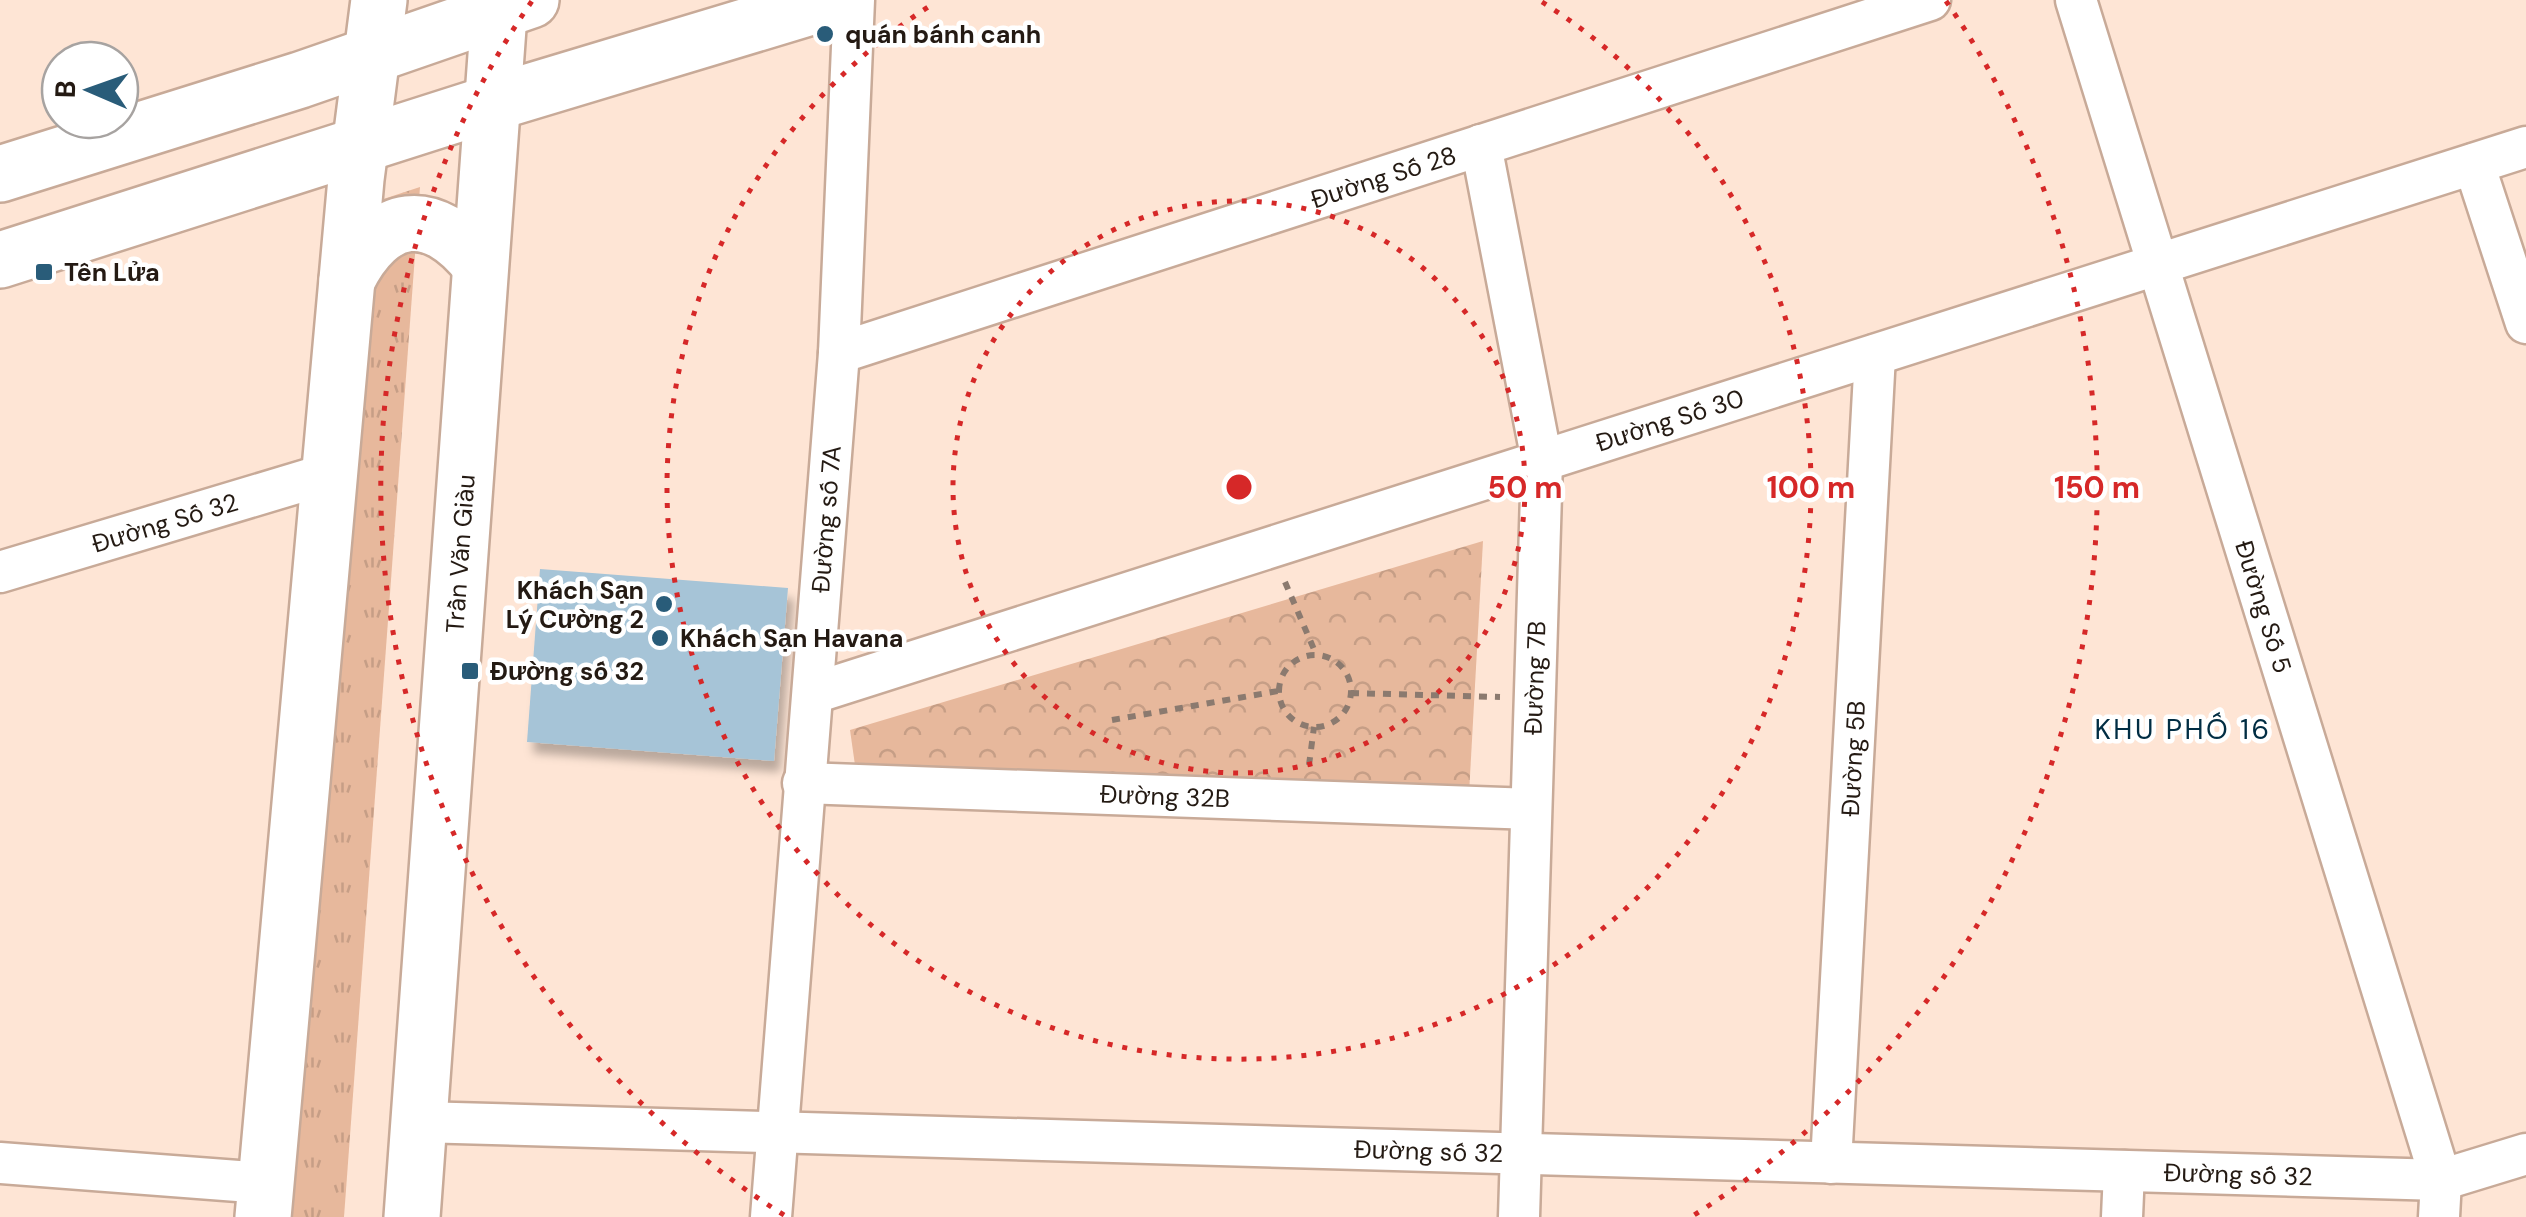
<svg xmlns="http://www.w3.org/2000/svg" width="2526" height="1217" viewBox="0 0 2526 1217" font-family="'DM Sans',sans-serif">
<defs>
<pattern id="grass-tufts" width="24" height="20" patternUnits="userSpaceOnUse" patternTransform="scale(2.5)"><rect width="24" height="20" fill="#e7b89c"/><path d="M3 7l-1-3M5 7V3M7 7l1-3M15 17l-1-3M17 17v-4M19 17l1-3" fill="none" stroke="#c69e86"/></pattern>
<pattern id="park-crowns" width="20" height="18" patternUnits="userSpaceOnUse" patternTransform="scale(2.5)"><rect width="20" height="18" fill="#e7b89c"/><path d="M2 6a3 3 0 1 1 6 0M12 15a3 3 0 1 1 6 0" fill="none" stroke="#c69e86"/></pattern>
<filter id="shadow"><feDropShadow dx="6" dy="11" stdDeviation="5" flood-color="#0004"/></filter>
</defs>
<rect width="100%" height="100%" fill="#fee5d5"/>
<path fill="url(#grass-tufts)" d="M420,187l-76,1030h-58l73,-1010z"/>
<path fill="url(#park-crowns)" d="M1483,541l-14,253 -611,-8 -8,-56z"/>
<path fill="#a6c4d7" filter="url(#shadow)" d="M540,569l248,19 -14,173 -247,-19z"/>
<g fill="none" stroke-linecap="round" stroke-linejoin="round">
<defs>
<g id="minor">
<path id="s1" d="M2076,0l365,1180 -2,37"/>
<path d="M1481,145l61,316 -23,756"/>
<path d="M2474,164l52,159"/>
<path id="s2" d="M839,353l1091,-353"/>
<path id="s3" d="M0,572l330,-99"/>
<path id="s4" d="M814,693l1712,-546"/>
<path id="s5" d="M803,783l727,26"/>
<path id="s6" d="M419,1122l2022,58 85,-26"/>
<path d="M0,1163l265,20"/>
<path id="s7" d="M1831,1163l44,-808"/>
<path id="s8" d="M771,1217l68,-864 15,-353"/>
<path d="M2122,1217l2,-46"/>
</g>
<g id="secondary">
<path d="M0,174l300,-94 231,-80"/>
<path d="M0,260l492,-157 342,-103"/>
<path d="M347,280c34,-69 85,-76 133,-15"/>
<path d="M263,1217l93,-1038 23,-179"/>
<path id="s9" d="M412,1217l88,-1217"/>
</g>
</defs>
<use href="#minor" stroke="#c8aa98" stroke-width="45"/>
<use href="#secondary" stroke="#c8aa98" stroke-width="60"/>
<path stroke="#8b7a6f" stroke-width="6" stroke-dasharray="8 8" stroke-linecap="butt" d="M1285,582l31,72
M1279 691a36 36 0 1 1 72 0a36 36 0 1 1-72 0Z
M1351,693l149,4
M1112,720l166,-29
M1309,765l5,-38"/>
<use href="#minor" stroke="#fff" stroke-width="40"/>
<use href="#secondary" stroke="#fff" stroke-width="55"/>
</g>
<g fill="none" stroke="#d62828" stroke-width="5" stroke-dasharray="5 10">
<circle cx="1239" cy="487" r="286"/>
<path d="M1542 2A572 572 0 1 1 936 2"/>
<path d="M784 1215A858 858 0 0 1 532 1M1946 1A858 858 0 0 1 1694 1215"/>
</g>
<g fill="#295c79" stroke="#fff" stroke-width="4">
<circle cx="825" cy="34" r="10"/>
<rect x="34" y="262" width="20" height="20" rx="5"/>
<circle cx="664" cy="604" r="10"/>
<circle cx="660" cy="638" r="10"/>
<rect x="460" y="661" width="20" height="20" rx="5"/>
</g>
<g text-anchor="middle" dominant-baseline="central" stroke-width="9" stroke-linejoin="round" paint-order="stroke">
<g font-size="25" font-weight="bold" fill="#241a13" stroke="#fff" text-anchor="start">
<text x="845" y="34">quán bánh canh</text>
<text x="64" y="272">Tên Lửa</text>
<text x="644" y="590" text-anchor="end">Khách Sạn<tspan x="644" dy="29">Lý Cường 2</tspan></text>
<text x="680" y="638">Khách Sạn Havana</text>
<text x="490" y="671">Đường số 32</text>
</g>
<g font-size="25" fill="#241a13" stroke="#fff">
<text stroke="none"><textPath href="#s2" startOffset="572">Đường Số 28</textPath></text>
<text stroke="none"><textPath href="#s4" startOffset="898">Đường Số 30</textPath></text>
<text stroke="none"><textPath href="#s8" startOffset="700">Đường số 7A</textPath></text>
<text stroke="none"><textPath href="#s3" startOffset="172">Đường Số 32</textPath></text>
<text stroke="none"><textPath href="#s9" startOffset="665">Trần Văn Giàu</textPath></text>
<text stroke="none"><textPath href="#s1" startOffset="635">Đường Số 5</textPath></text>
<text transform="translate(1535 678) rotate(-88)">Đường 7B</text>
<text stroke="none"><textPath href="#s7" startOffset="405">Đường 5B</textPath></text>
<text stroke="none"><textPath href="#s5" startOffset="362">Đường 32B</textPath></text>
<text stroke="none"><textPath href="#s6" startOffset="1010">Đường số 32</textPath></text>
<text stroke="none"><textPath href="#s6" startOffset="1820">Đường số 32</textPath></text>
</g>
<g font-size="28" letter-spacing="2.5" fill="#012d43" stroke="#fff">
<text x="2183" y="729">KHU PHỐ 16</text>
</g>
</g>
<circle cx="1239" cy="487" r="15" fill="#d62828" stroke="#fff" stroke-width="5"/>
<g font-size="30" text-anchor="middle" font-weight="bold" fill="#d62828" stroke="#fff" stroke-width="9" stroke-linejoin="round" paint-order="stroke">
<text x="1525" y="498">50 m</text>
<text x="1811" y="498">100 m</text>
<text x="2097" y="498">150 m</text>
</g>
<g transform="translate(90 90) rotate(272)"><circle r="48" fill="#ffffff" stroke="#a7a3a1" stroke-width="2.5"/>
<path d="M0-8L18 38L0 25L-18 38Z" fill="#295c79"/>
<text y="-15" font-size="28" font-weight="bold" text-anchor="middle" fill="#241a13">B</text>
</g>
</svg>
